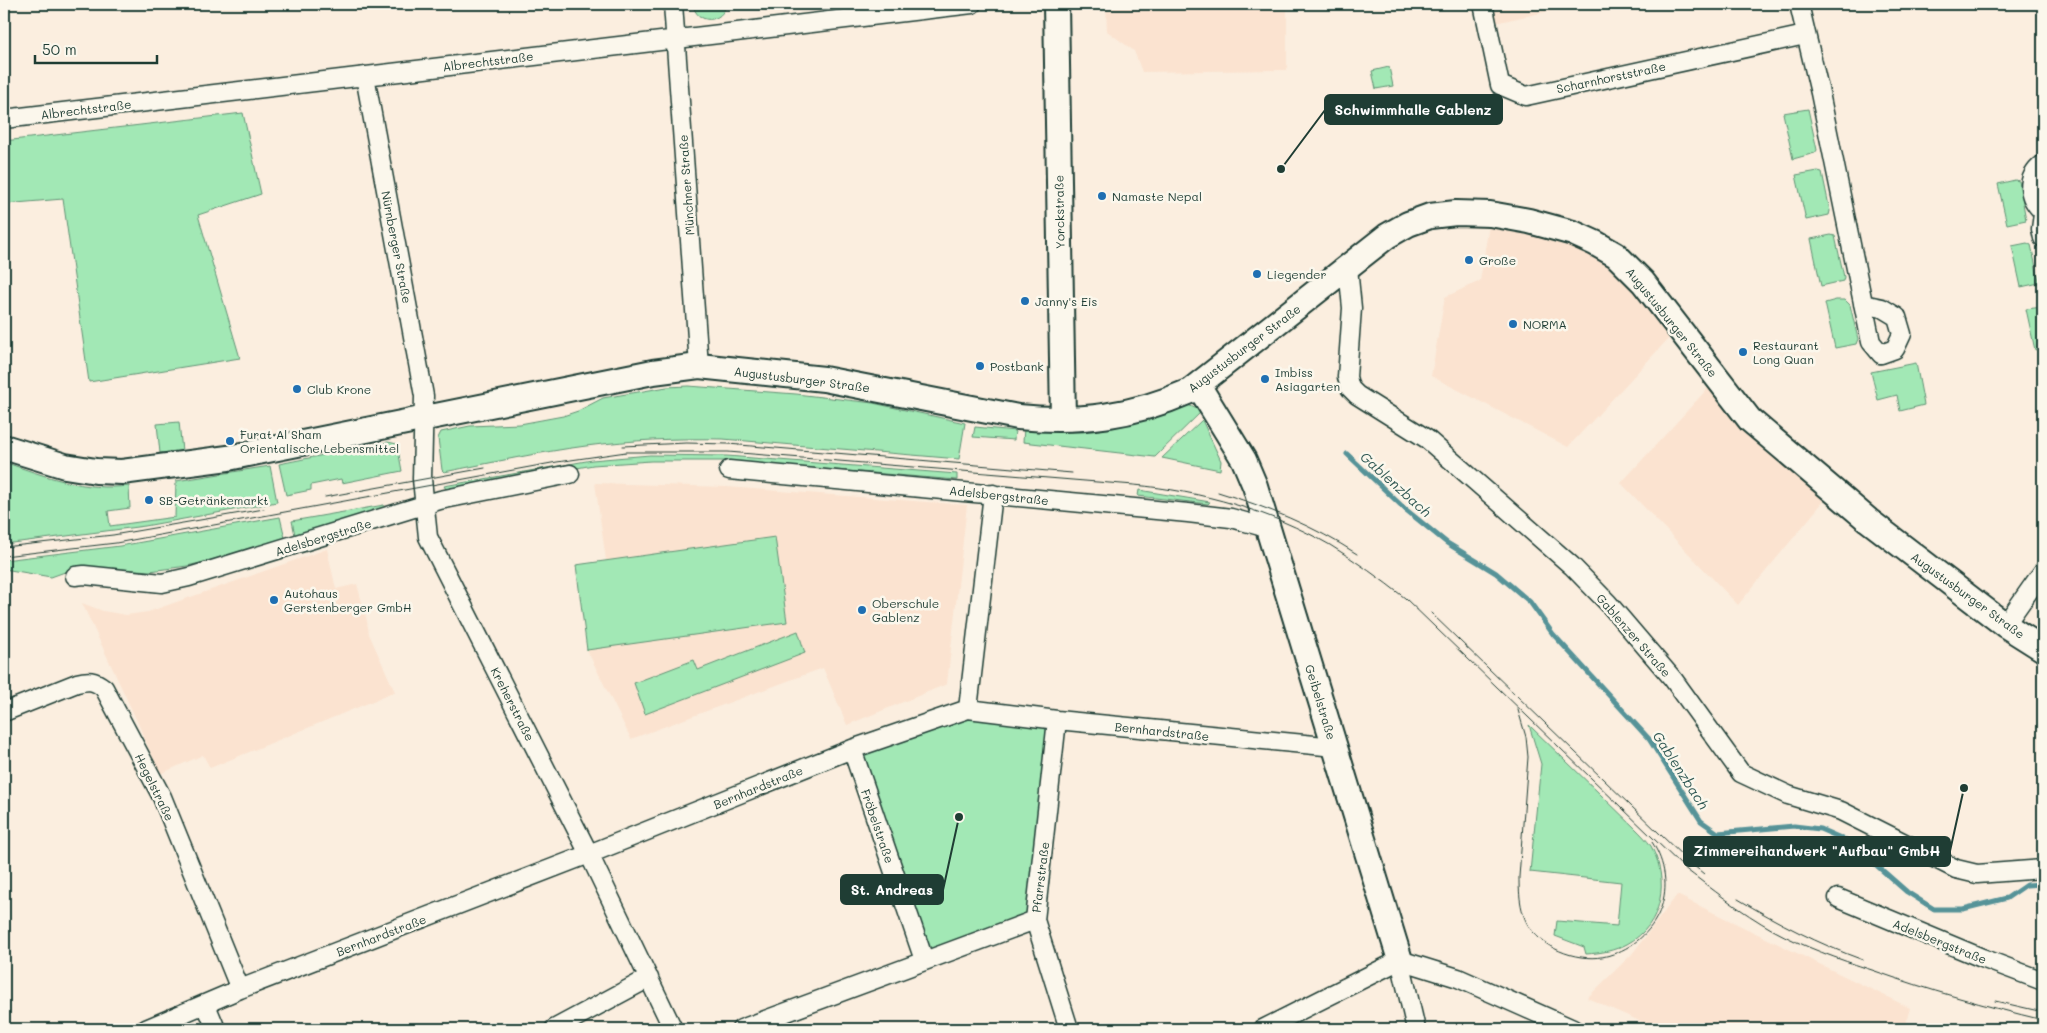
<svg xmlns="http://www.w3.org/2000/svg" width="2047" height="1033" viewBox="0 0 2047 1033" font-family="Mali,sans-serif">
<rect width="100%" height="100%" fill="#fbeedf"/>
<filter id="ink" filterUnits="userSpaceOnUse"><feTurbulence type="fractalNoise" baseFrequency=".02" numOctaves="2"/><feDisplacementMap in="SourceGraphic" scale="10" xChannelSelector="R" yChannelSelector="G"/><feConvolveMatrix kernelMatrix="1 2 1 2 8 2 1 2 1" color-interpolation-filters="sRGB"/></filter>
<g filter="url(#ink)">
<path fill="#fbe3d0" d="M1106,4h181v66l-145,2 -8,-21 -27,-20z
M1491,4h90l-86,19z
M1489,225l87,20 27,17 26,22 40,54 -101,109 -137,-71 14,-79 35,-16z
M1708,388l43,46 77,62 -90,109 -117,-122z
M595,483l132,4 240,18 -20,179 -100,41 -24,-57 -192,71 -44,-89 -11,-85 30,-5z
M327,549l9,40 21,-5 10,37 2,13 26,58 -185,76 -7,-13 -43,19 -23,-53 -55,-118 21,8 23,4 22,-3z
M1677,895l233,113 -6,21h-246l-71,-31 45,-44z"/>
<path fill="#a2e8b5" stroke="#609274" d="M693,4h33c-3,20 -30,21 -33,0z
M1389,67l4,19 -17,3 -4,-18z
M1808,109l9,41 -2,3 -22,6 -10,-46z
M243,113l18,81 -63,21 42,143 -151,24 -26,-183 -59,5v-63z
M1818,171l4,1 8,39 -1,4 -23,5 -10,-45z
M2015,180l4,1 7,39 -19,4 -9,-40z
M1831,235l4,1 9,41 -1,4 -22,5 -10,-47z
M2027,243l4,2 8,36v2l-18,4 -9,-41z
M1836,300h9l5,5 8,34 -2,5 -21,4 -10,-45z
M2043,307v41l-8,2 -9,-41z
M1916,363l8,42 -24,6 -3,-16 -19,5 -7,-28z
M688,386l108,8 77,9 92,20 -6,36 -236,-20c-45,-1 -91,1 -137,7 -47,6 -95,17 -142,26l-2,-2 -4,-32 3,-6 29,-6 50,-2 43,-8 15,-5 25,-13 64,-11z
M1188,405l14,6 -47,46 -132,-15 1,-14c62,5 106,-3 164,-23z
M1202,420l19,41 -1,9 -58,-12z
M179,422l3,29 -22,2 -3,-29z
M975,427l40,4 -1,9 -41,-3z
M388,442l9,2 5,27 -60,12 -1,-4 -30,6v5l-25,5 -7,-31z
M650,455l77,1 230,18v6l-230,-19h-76l-58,4 -74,14 -69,16 -6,-9 148,-26z
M4,462c44,15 78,29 125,24l1,22 -22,3 2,15 65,-9 1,-36 94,-15 7,36 -132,24 -141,18z
M1139,490l71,12 -2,2 -70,-8z
M384,505l1,3 -90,27 -3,-14z
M280,517l5,21 -55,18 -43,10 -37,5 -58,-4 -16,1 -25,9 -47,-8v-9l116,-14z
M775,537l12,85 -200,28 -11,-85z
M798,631l7,22 -160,61 -11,-31 60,-23 4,10z
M968,709l89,11 -22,200 -111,40 -63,-214z
M1529,725l107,104c5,5 11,11 15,17 19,34 12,79 -24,98 -13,7 -26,9 -41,10l-2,-7 -29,-11 2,-15 60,5 4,-44 -91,-10 11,-108z"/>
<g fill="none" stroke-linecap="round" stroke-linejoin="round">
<path stroke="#579398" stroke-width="5" d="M1347,454l58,55 42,34 49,30 34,29 23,32 96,105 52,82 17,12 76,-7 26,3 30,13 57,50 27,17h29l44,-11 19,-13 17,-1"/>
<defs>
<path id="street" d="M673,4l26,362
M1483,4l17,81 26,11 279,-61
M1799,4l21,89 51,249 10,12 14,-5 7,-15 -5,-17 -15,-9 -19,-4
M365,76l59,320 -2,83 6,58 161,317 84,175
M4,119l968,-115
M2043,164c-18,14 -16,33 0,48
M2043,214l-2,15 2,9
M1348,268l4,40 -5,69 3,11 7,7 70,44 145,127 36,37 65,76 68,94 47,22 53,16 115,58 21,5 66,-5
M729,470l459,43 43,5 36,10
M75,576l9,-1 78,8 27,-6 251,-77 130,-26
M2005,625l38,-54
M968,709l25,-215
M4,712l73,-29c11,-3 17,-3 27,5l58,109 78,192
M1057,720l-22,200 34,109
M852,749l72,211
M1838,898l144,60 61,23
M1400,960l58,18 115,51
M1400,960l16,69
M206,1005l10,24
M146,1029l94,-40 349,-135 263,-105 116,-40 89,11 278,27
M554,1029l95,-51
M741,1029l294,-109
M1263,1029l137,-69"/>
<path id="secondary" d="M1056,4l7,415
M1198,385l46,75 11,26 145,474
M4,447l61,19 31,5 26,1 106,-14 425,-86 46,-6 125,13 194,38c62,6 115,-1 172,-26l197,-155 21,-12 22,-8 26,-3 34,1 39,7 44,12 22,10 21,12 27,27 107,138 118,100 137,105 38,24"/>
</defs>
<use href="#street" stroke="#1f3d34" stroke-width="21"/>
<use href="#secondary" stroke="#1f3d34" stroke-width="28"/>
<use href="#street" stroke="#fbf7ec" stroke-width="18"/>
<use href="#secondary" stroke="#fbf7ec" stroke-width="24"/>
<path stroke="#1f3d34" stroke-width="1" d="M623,446l63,-3 42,1 344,29
M1218,492c49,15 96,34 139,62
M325,497l160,-29
M4,547l109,-12 151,-26
M4,556l112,-13 441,-81 69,-10h102l406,33c67,6 137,26 196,60 26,16 51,34 75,53l278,269c29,22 58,45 90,63 31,17 65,29 99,40 56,20 113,36 171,50
M1431,613l257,248 16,13
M1518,710l8,27 2,20 -9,120c0,18 1,40 14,55 18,21 54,32 80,22 48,-17 67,-69 39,-112
M1738,899c40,24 81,45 125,61
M1995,1001l48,11"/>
</g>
</g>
<g fill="#1f6fb2" stroke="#fbf7ec" stroke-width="2">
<circle cx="1102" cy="196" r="5"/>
<circle cx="1469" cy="260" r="5"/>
<circle cx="1257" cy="274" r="5"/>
<circle cx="1025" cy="301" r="5"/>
<circle cx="1513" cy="324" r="5"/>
<circle cx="1743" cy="352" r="5"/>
<circle cx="980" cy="366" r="5"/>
<circle cx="1265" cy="379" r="5"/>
<circle cx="297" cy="389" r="5"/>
<circle cx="230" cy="441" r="5"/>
<circle cx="149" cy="500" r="5"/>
<circle cx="274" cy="600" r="5"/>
<circle cx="862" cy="610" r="5"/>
</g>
<g text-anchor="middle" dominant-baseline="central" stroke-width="5" stroke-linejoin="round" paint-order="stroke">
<g font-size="12" fill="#1f3d34" stroke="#fbf7ec">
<text transform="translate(488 61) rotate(-7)">Albrechtstraße</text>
<text transform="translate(1611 77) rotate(-12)">Scharnhorststraße</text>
<text transform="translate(86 109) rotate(-7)">Albrechtstraße</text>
<text transform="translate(686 185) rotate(-94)">Münchner Straße</text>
<text transform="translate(1059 212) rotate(-91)">Yorckstraße</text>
<text transform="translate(397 247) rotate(79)">Nürnberger Straße</text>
<text transform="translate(1672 322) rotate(51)">Augustusburger Straße</text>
<text transform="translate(1244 348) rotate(-37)">Augustusburger Straße</text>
<text transform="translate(802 379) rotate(7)">Augustusburger Straße</text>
<text transform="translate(999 495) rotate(6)">Adelsbergstraße</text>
<text transform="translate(323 537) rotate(-17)">Adelsbergstraße</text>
<text transform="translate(1968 595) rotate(36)">Augustusburger Straße</text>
<text transform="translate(1634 635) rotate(49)">Gablenzer Straße</text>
<text transform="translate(1321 702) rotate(73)">Geibelstraße</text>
<text transform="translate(513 704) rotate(63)">Kreherstraße</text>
<text transform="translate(1162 731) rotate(6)">Bernhardstraße</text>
<text transform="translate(155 787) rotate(64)">Hegelstraße</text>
<text transform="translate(758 787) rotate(-22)">Bernhardstraße</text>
<text transform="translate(878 826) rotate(71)">Fröbelstraße</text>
<text transform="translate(1040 877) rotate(-83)">Pfarrstraße</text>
<text transform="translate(381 935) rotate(-21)">Bernhardstraße</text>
<text transform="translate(1940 941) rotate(22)">Adelsbergstraße</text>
</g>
<g font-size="12" fill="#1f3d34" stroke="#fbf7ec" text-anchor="start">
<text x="1112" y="196">Namaste Nepal</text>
<text x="1479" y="260">Große</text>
<text x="1267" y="274">Liegender</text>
<text x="1035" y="301">Janny's Eis</text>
<text x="1523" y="324">NORMA</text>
<text x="1753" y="345">Restaurant<tspan x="1753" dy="14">Long Quan</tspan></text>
<text x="990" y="366">Postbank</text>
<text x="1275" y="372">Imbiss<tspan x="1275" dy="14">Asiagarten</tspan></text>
<text x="307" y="389">Club Krone</text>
<text x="240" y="434">Furat Al Sham<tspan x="240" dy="14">Orientalische Lebensmittel</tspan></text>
<text x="159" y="500">SB-Getränkemarkt</text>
<text x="284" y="593">Autohaus<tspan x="284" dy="14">Gerstenberger GmbH</tspan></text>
<text x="872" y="603">Oberschule<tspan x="872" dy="14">Gablenz</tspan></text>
</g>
<g font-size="14" font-style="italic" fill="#325a55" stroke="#fbf7ec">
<text transform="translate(1396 484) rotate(42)">Gablenzbach</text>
<text transform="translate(1681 770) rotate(57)">Gablenzbach</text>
</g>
</g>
<path fill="none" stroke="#1f3d34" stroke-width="2" d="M1281 169L1325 110M1964 788L1950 851M959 817L943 890"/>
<g fill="#1f3d34" stroke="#fbf7ec" stroke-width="2">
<circle cx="1281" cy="169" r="5"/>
<circle cx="1964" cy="788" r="5"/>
<circle cx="959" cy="817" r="5"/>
</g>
<g fill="#1f3d34" stroke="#1f3d34" stroke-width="2">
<rect x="1325" y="95" width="177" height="29" rx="5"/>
<rect x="1684" y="837" width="266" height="29" rx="5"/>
<rect x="841" y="875" width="102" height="29" rx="5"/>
</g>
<g font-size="14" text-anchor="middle" font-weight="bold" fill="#fff">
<text x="1413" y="115">Schwimmhalle Gablenz</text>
<text x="1817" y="856">Zimmereihandwerk "Aufbau" GmbH</text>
<text x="892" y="895">St. Andreas</text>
</g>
<rect width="2047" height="1033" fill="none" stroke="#fbf7ec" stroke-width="20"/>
<rect x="10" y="10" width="2027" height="1013" fill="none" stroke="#1f3d34" stroke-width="2" filter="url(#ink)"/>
<path d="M35 55v8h122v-8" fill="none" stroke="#1f3d34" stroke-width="2.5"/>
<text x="42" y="55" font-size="15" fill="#1f3d34" stroke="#fbf7ec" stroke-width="4" paint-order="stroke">50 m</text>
</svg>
